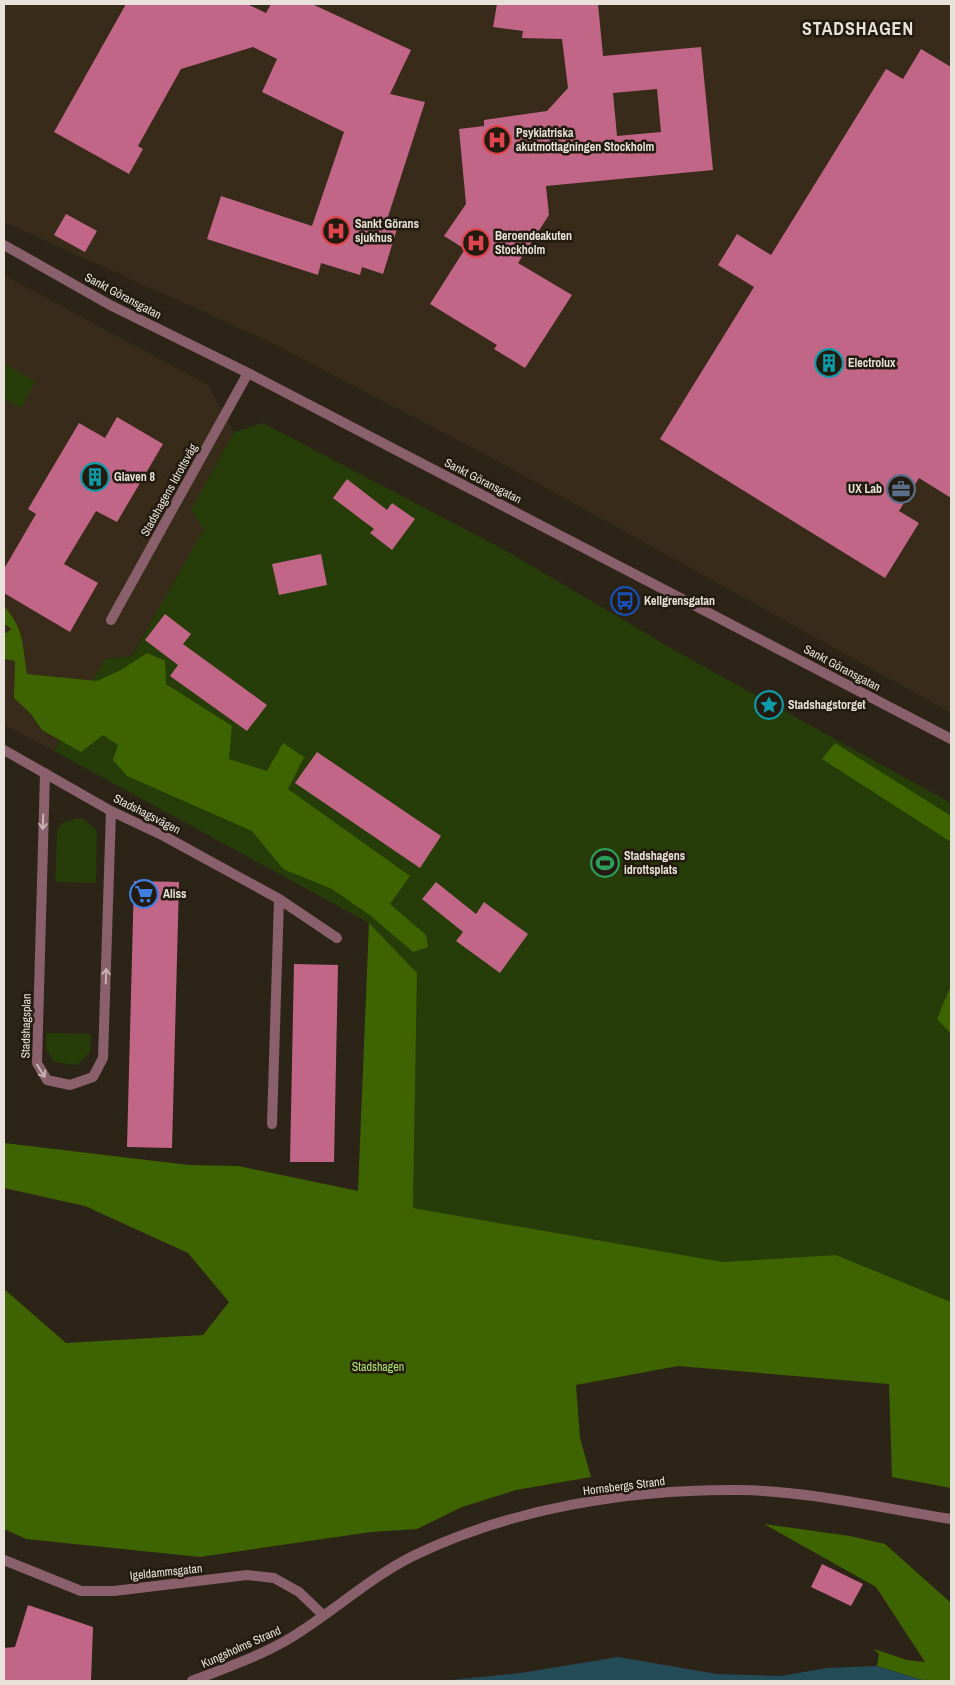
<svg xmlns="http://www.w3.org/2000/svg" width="955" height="1685" viewBox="0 0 955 1685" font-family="'Archivo Narrow',sans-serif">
<rect width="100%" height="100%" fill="#2d2418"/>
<path fill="#382b1a" d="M4,4h947v709l-450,-250 -231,-121 -266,-120z
M4,275l204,110 26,47 -43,78 13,19 -34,61 -39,66 -26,3 -51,92 -50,-26z"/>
<path fill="#263c09" d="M4,363l31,19 -14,26 -17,-9z
M263,423l238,125 182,107 268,148v499l-115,-47 -113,7 -310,-54 4,-235 -48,-50 -315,-172 51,-92 27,-3 72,-127 -13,-19 43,-78z
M77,818l7,1 13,12 -1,52 -41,-1 2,-52 5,-7z
M46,1033l45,1 -1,19 -13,12 -23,-3 -8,-13z"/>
<path fill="#3e6401" d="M4,606c21,25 18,38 23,68l70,7 24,-11 26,-17 18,8 1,23 66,42 -3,33 38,12 16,-28 21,14 -16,32 122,87 -20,28 36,31 2,12 -15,5 -42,-36 -39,-27 -49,-20 -31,-38 -125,-55 -14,-16 5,-15 -15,-10 -22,17 -39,-22 -11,-16 -17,-16 1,-37 -11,-2v-25l8,-5 -8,-5z
M835,743l116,73v26l-129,-83z
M369,923l48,50 -4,235 310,54 113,-7 115,47v186l-59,-11 -3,-93 -211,-18 -102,19 4,53 11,39 -75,13 -54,17 -45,22 -46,3 -171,25 -174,-18 -22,-10v-240l62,54 137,-8 26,-33 -41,-49 -103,-47 -81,-18v-45l185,22 49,1 120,25z
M949,990h2v44l-14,-15z
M764,1524l86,12 35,8 66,59v78h-26l-48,-15 2,-12 -5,-5 33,11 18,2 -49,-75z"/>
<path fill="#244b58" d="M618,1657l99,17 64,2 46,-8 50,-2 48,15h-484l80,-8z"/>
<path fill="#c26688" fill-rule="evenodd" d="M126,4h121l19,9 5,-9h41l99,46 -21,44 35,8 -40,124 12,3 -14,45 -21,-7 -2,8 -39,-12 -3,12 -111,-36 14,-43 91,30 32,-94 -82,-40 15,-33 -24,-12 -72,22 -43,77 5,3 -14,25 -75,-42z
M497,4h101l5,52 98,-9 12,123 -167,16 3,29 -31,48 54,32 -47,73 -31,-19 3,-4 -67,-41 35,-55 -21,-13 22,-32 -7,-75 25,-3v-6l63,-9 21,-23 -6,-49 -40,-1 1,-7 -30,-4zM657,89l4,43 -44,4 -4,-43z
M921,49l30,18v431l-32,-20 -20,33 20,12 -34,55 -225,-139 94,-152 -36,-22 19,-31 34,21 115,-186 17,10z
M66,214l31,17 -12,21 -31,-17z
M117,417l46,27 -46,78 -21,-11 -32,53 34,19 -28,49 -66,-39v-24l32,-55 -8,-5 51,-86 26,15z
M347,479l40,31 5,-7 23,16 -23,31 -22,-17 4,-4 -41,-31z
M321,554l6,31 -48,10 -7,-31z
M165,614l26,20 -8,10 84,61 -20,26 -77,-55 8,-11 -33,-25z
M317,752l124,84 -21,32 -125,-85z
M134,881l45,1 -7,266 -45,-1z
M436,882l40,32 8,-12 44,32 -28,39 -44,-32 7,-9 -41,-33z
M294,964l44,1 -4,197h-44z
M822,1564l41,20 -12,22 -40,-19z
M28,1605l65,22 -2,54h-87v-33l11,-1z"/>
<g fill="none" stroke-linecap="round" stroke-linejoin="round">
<path stroke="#89606b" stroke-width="10" d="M4,245l106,60 138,68 703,366
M111,620l137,-247
M4,750l107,61 53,25 115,63 -7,225
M45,773l-8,290 10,17 23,5 23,-8 10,-19 8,-247
M279,899l58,39
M4,1560l77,31h33l133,-16 27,3 25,14 24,23
M192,1681c33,-13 69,-25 100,-44 41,-25 77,-59 121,-81 99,-48 216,-67 326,-66 71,1 142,18 212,29"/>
</g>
<defs><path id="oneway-shaft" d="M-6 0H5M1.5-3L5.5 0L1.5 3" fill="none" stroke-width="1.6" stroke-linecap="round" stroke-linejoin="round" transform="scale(1.25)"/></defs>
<g stroke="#c7b4b3">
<use href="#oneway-shaft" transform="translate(43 822) rotate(92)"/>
<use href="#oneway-shaft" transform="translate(106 976) rotate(-88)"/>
<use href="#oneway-shaft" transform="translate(41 1071) rotate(58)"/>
</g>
<defs>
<symbol id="hospital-ring" viewBox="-11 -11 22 22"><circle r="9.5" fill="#231b0f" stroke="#e0444e" stroke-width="1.5"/><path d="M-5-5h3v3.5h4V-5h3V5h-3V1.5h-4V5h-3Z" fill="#e0444e"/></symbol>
<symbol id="building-ring" viewBox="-11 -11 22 22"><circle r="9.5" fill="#231b0f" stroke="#0f9aa8" stroke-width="1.5"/><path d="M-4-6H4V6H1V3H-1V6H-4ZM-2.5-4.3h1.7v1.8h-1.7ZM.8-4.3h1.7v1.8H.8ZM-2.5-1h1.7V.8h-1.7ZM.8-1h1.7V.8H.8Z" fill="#0f9aa8"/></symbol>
<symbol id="office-ring" viewBox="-11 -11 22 22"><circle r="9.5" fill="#231b0f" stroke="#5c6f8a" stroke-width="1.5"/><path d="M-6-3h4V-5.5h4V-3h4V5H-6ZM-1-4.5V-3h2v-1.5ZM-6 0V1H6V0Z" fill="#5c6f8a"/></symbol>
<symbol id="bus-ring" viewBox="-11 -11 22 22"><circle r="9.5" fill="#231b0f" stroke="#1a4fb4" stroke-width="1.5"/><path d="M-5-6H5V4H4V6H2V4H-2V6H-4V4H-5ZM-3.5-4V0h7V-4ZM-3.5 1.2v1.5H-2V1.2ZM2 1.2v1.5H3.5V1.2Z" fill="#1a4fb4"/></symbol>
<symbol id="sight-ring" viewBox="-11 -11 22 22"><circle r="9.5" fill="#231b0f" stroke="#0f9aa8" stroke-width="1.5"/><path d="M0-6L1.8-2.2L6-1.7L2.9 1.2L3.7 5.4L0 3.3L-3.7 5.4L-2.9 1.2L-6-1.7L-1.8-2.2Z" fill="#0f9aa8"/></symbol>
<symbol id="stadium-ring" viewBox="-11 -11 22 22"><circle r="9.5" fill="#231b0f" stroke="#2e9e5b" stroke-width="1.5"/><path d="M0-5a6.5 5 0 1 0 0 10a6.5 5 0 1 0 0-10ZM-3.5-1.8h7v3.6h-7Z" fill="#2e9e5b"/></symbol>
<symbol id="supermarket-ring" viewBox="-11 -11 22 22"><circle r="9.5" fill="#231b0f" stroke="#3f7fe0" stroke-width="1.5"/><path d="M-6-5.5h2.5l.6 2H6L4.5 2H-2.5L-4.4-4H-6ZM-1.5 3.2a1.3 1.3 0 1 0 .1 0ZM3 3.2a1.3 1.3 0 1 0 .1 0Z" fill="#3f7fe0"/></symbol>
</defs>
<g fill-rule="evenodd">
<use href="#hospital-ring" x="481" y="124" width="32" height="32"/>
<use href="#hospital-ring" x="320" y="215" width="32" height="32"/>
<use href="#hospital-ring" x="460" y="227" width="32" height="32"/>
<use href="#building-ring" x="813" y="347" width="32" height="32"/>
<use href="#building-ring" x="79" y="461" width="32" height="32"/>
<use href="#office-ring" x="885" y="473" width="32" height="32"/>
<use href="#bus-ring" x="609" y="585" width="32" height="32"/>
<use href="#sight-ring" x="753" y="689" width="32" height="32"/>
<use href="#stadium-ring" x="589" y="847" width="32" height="32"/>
<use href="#supermarket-ring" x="128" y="878" width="32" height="32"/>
</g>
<g text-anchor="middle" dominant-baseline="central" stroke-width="5" stroke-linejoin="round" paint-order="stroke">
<g font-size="12" font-weight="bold" fill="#e8e2da" stroke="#231b0f" text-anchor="start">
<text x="516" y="133">Psykiatriska<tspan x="516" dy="14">akutmottagningen Stockholm</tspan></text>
<text x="355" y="224">Sankt Görans<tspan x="355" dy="14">sjukhus</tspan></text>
<text x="495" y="236">Beroendeakuten<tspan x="495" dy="14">Stockholm</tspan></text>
<text x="848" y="363">Electrolux</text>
<text x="114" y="477">Glaven 8</text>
<text x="882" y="489" text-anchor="end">UX Lab</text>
<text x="644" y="601">Kellgrensgatan</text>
<text x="788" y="705">Stadshagstorget</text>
<text x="624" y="856">Stadshagens<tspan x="624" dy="14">idrottsplats</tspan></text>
<text x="163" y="894">Aliss</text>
</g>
<g font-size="12" fill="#e8e2da" stroke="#231b0f">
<text transform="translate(123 296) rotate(28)">Sankt Göransgatan</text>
<text transform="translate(483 481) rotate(27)">Sankt Göransgatan</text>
<text transform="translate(169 490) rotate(-61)">Stadshagens Idrottsväg</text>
<text transform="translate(842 668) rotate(28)">Sankt Göransgatan</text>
<text transform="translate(147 814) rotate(27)">Stadshagsvägen</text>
<text transform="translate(26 1026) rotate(-89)">Stadshagsplan</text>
<text transform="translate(624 1486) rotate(-7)">Hornsbergs Strand</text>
<text transform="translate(166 1572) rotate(-6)">Igeldammsgatan</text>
<text transform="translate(241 1647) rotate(-24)">Kungsholms Strand</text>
</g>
<g font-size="12" fill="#ade474" stroke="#231b0f">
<text x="378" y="1367">Stadshagen</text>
</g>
<g font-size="18" font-weight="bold" letter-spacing="1" fill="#e8e2da" stroke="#231b0f">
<text x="858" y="28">STADSHAGEN</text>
</g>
</g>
<rect width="955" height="1685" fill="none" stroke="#e8e2da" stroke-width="10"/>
</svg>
